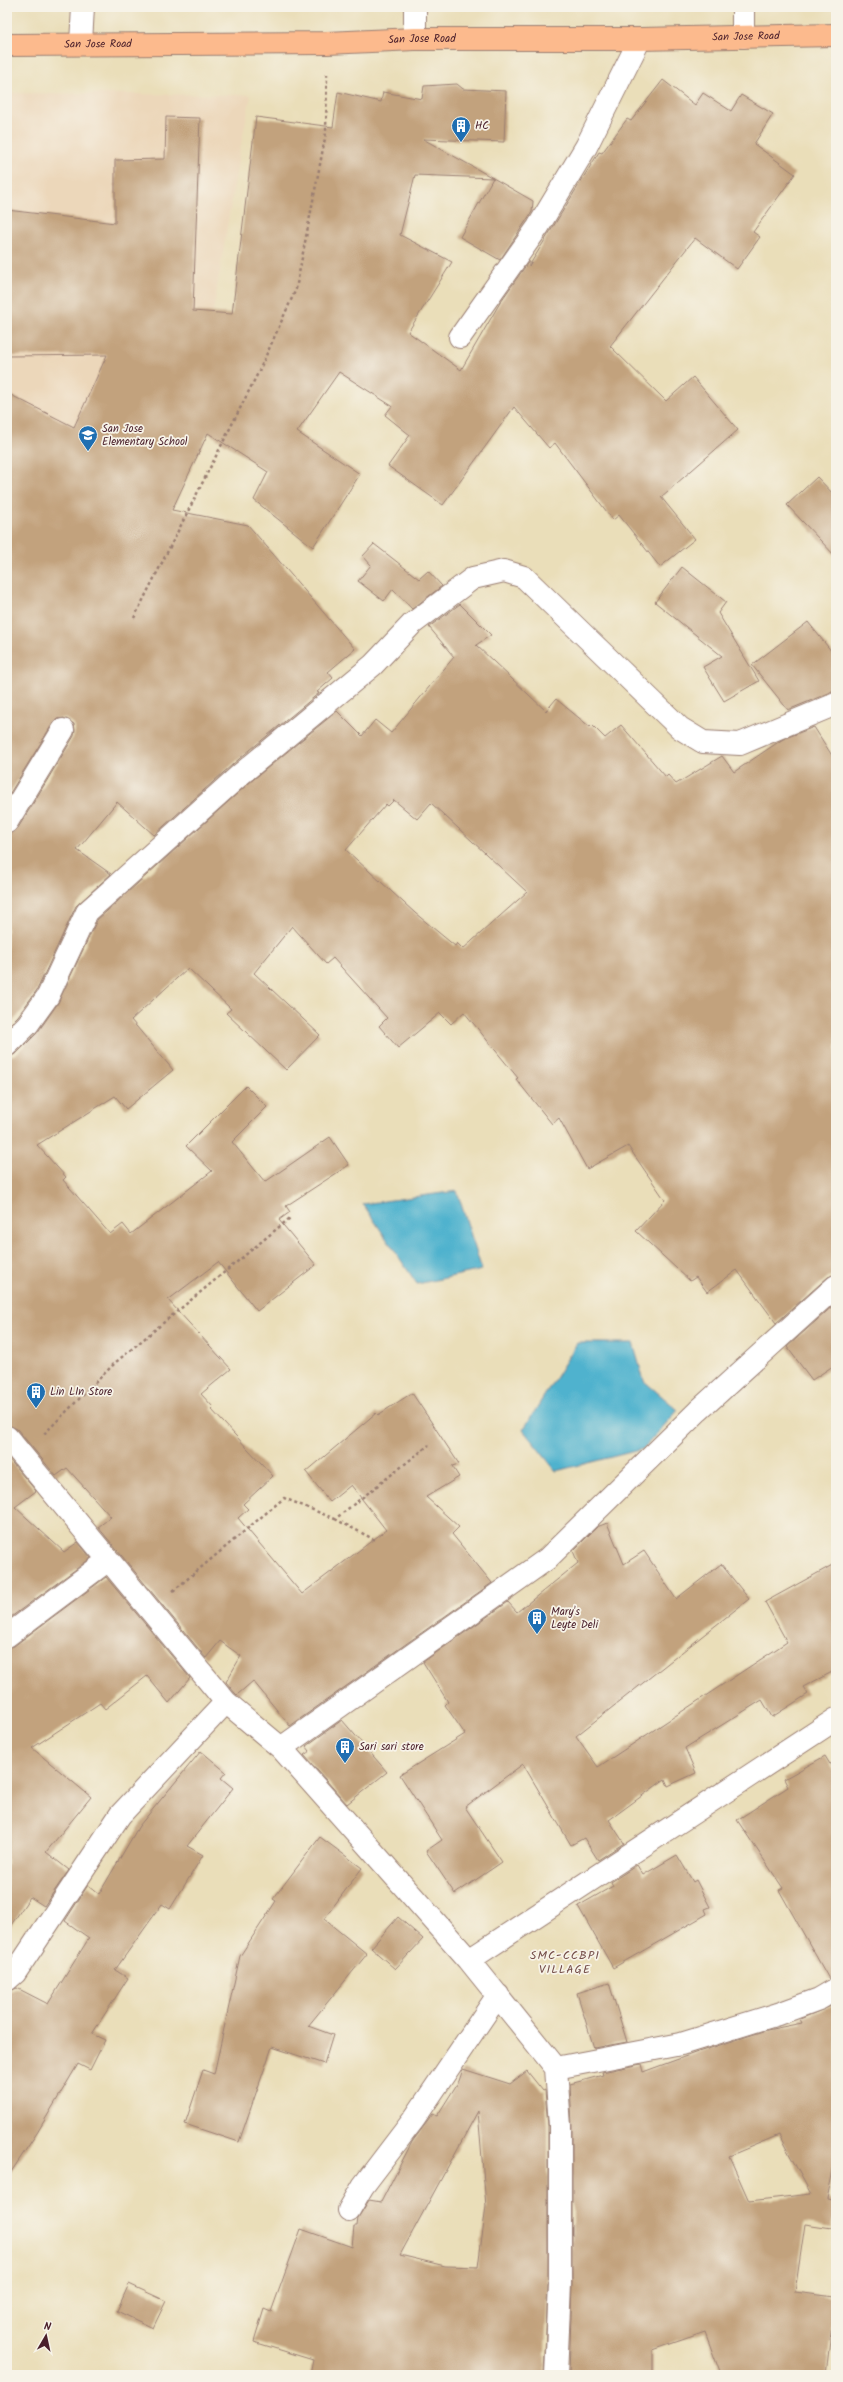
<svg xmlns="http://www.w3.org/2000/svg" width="843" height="2382" viewBox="0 0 843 2382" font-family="Kalam,sans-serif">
<rect width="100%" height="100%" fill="#f7f3e8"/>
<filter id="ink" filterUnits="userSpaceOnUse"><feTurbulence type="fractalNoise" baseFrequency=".025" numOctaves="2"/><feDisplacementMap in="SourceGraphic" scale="8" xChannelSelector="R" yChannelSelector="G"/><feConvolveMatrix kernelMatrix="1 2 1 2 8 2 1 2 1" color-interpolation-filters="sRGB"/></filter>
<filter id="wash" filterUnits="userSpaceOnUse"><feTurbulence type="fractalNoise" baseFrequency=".012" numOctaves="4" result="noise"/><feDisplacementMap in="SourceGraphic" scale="16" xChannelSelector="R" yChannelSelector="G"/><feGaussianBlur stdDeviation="0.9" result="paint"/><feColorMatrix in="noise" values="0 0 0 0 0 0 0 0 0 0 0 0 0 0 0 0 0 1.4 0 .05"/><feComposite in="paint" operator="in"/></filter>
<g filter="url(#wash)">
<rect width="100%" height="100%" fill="#eadeb9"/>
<path fill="#ecd7ba" d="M7,93l244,2 -12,60 -30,182 -202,460z"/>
<path fill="#4fb2ce" stroke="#4c687c" d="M457,1191l25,79 -65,14 -54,-80z
M577,1343h56l11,38 34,29 -35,39 -87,22 -33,-41z"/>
<g id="blocks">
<path fill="#c2a27d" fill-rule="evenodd" d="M663,80l32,25 8,-12 28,18 10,-16 32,19 -19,30 41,30 -42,58 7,5 -23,32 -42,-31 -85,108 56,55 27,-24 45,53 -77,67 34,42 -35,28 -41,-52 -6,5 -58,-77 -6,5 -35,-41 -71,98 -55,-39 22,-31 -25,-20 7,-9 -53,-34 -42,60 63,42 -47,73 -59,-47 14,-28 -60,-39 -36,77 76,15 107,124 -27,23 5,6 -16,14 2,1 -86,71 -79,71 -37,-33 -40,48 34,24 -35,32 -39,84 -19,26 -11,11v-193l11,-6 56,-92 1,-6 -1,-6 -10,-6 -7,1 -4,4 -46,75v-405l67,34 33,-72 -100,1v-146l108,13v-63l50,-1 1,-42 34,1 -7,193 39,3 24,-197 77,10 5,-35 43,10 2,-10 39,7 2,-13 33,-2 6,5 43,2 -2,51 -81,-3 70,39 -78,-3 -15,60 52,27 -44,70 53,38 40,-69 28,-40v5l70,-114 3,1 25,-34 4,2z
M493,178l40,23 -1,11 -32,48 -40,-23z
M817,477l19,20v60l-49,-52z
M374,544l45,35 9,-8 14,15 -30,23 -19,-20 -9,12 -26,-20 13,-16 -8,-9z
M682,567l44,35 -8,11 41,68 -35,20 -21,-34 19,-11 -67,-54z
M460,604l31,31 -15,10 70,66 10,-12 34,28 2,-2 13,13 16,-13 45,52 2,-2 8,9 46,-28 12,16 49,-33 31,-12 22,35v512l-8,3 -52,46 -39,-53 -30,22 -11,-15 -6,4 -54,-50 29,-31 -37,-54 -41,23 -28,-51 -7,6 -36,-45 2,-1 -54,-66 -13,12 -11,-11 -42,35 -19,-22 8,-8 -54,-60 -7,6 -34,-38 -38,47 66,62 -34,35 -60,-57 5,-4 -43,-41 -57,52 42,50 -47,39 -11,-13 -78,49 29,32 -3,3 47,54 13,-10 8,10 81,-63 -26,-25 60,-60 21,21 -35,35 33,40 65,-45 19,28 -63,41 4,6 -11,8 37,45 -59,46 -39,-49 -50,38 63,69 -30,25 12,13 -2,2 62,67 -30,28 5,5 -10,9 64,76 84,-64 -35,-45 -21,17 -24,-30 70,-59 2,2 34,-22 47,71 -7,2 7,11 -33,20 33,30 -7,7 40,49 -202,143 -37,-45 -16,14 -2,-2 -9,-11 15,-26 -21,-15 -14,17 -108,-131 13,-10 -44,-49 -11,8 -39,-47 -10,-4v-368l9,-3 21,-21 21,-30 39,-83 152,-137 88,-72 25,25 13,-16 16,13 63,-76 -25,-30zM394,800l23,19 14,-16 96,89 -64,57 -6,-6 -2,3 -40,-33 -69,-63 40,-46 2,2z
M808,622l28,35v31l-7,5 -41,17 -36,-45z
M836,1303v61l-24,16 -25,-33z
M7,1457l29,34 -21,16 49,45 14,-10 13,16 -84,62z
M607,1523l17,41 20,-13 32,48 45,-35 28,35 -173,137 22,31 189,-125 -22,-40 71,-39v107l-33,17 5,7 -36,23 -10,-17 -77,48 11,25 -28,13 -3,-7 -56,41 15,23 -26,17 -14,-22 -13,7 -48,-81 -58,43 37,55 -47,32 -29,-43 16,-11 -42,-65 65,-41 -20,-29 3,-3 -25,-40 85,-60 9,10 61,-49 -5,-12 24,-24z
M106,1577l84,101 -21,25 -22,-27 -42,33 -5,-6 -68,45 59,49 -45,55 23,18 -25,36 -14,-9 -23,34v-283l7,-2z
M342,1720l45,52 -40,32 -43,-49 6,-4 -4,-5z
M201,1751l25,21 -5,6 12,10 -46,58 16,9 -33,54 -8,-5 -47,66 13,8 -36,56 13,6 -15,30 -12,-6 -41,69 -30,45v-186l10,-4 31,16 41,-66 -24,-17 23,-36 11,9 40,-68z
M825,1756l11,18v203l-7,2 -50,-89 4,-2 -46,-68 51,-33 -4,-8z
M320,1837l42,31 -38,51 43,35 -59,72 25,9 -9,29 -52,-17 -33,95 -54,-18 18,-54 11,4 26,-118 36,-55 -3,-2z
M677,1855l16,27 3,-2 14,27 -5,2 2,5 -94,54 -35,-62 35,-20 -2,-4 26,-17 6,10z
M398,1917l25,22 -28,30 -24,-21z
M609,1983l18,59 -33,6 -17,-55z
M836,2004v152l-9,43 9,2v6l-4,21 -27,-4 -10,68 40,5 -9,78h-105l-16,-43 -52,18v25h-84l3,-91v-158l-2,-42 33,-9 -1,-3 39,-8 2,8 52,-19 72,-23 35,-7 -2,-4zM779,2135l32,59 -62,7 -20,-45z
M463,2069l47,15 17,-13 16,20 2,-1 3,36v158l-4,91h-234l3,-15 -59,-18 10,-33 7,3 30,-83 51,18 2,-21h3l1,-8 11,-18 12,2 31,-60 21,-28 4,2 22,-35zM478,2111l8,95 -8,61 -33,-1 -45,-11z
M129,2284l37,17 -13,27 -36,-17z"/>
</g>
</g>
<g filter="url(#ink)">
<use href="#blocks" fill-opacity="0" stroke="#9a7e72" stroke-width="1"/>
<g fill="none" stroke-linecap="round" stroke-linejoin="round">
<defs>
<path id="minor" d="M743,7v30
M415,39v-32
M81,43l2,-36
M460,337l78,-110 48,-80 54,-108
M7,822l56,-92
M7,1045l21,-21 20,-28 39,-84 154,-138 132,-109 39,-41 61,-46 31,-7 20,6 156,151 23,14 37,2 96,-40
M7,1437l219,265 55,46 188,212 87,108 4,58v158l-4,91
M7,1636l100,-75
M281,1748l266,-189 151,-148 138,-125
M469,1960l367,-241
M7,1980l8,-7 105,-158 106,-113
M556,2068l125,-24 97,-30 41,-15 17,-10
M349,2210l14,-24 51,-67 84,-124"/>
<g id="major">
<path id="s1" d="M7,45l320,-2 88,-4h225l196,-4"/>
</g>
</defs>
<use href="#minor" stroke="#9a7e72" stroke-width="24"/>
<use href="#major" stroke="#9a7e72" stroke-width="24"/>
<path stroke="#9a7e72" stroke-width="2.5" stroke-dasharray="3 3" stroke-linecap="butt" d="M134,618l125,-247 37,-82 30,-156 1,-59
M44,1434l72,-72 174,-144
M335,1519l42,22
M173,1591l111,-93 51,21 94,-74"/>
<use href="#minor" stroke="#fff" stroke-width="22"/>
<use href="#major" stroke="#fcba8d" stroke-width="22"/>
</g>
</g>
<defs>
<symbol id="building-pin" viewBox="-11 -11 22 30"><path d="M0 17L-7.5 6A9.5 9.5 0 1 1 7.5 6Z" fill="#1f6fb2" stroke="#f7f3e8"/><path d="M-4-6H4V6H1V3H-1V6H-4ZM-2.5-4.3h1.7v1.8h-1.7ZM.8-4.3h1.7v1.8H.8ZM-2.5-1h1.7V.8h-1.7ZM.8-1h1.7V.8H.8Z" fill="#fff"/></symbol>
<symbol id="school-pin" viewBox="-11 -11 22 30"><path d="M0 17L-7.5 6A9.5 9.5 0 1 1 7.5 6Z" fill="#1f6fb2" stroke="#f7f3e8"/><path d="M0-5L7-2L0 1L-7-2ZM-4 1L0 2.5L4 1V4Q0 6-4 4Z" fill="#fff"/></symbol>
</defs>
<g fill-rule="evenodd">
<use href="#building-pin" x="450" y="115" width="22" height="30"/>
<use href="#school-pin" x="77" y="424" width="22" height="30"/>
<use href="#building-pin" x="25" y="1381" width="22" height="30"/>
<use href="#building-pin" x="526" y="1607" width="22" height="30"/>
<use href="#building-pin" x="334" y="1736" width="22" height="30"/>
</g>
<g text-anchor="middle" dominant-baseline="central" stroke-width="3.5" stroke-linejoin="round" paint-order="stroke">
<g font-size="11" fill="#4a1f2b" stroke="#f7f3e8">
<text stroke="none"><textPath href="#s1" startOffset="739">San Jose Road</textPath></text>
<text stroke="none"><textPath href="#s1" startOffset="415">San Jose Road</textPath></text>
<text stroke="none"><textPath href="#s1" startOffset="91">San Jose Road</textPath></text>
</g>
<g font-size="11" fill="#4a1f2b" stroke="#f7f3e8" text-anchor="start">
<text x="475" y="126">HC</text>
<text x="102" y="429">San Jose<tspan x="102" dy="13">Elementary School</tspan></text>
<text x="50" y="1392">Lin LIn Store</text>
<text x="551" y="1612">Mary's<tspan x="551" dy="13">Leyte Deli</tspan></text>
<text x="359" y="1747">Sari sari store</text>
</g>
<g font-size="12" letter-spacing="1" fill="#744d48" stroke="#f7f3e8">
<text x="565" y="1955">SMC-CCBPI<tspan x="565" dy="14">VILLAGE</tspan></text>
</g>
</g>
<rect width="843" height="2382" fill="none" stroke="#f7f3e8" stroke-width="24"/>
<g transform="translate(46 2336) rotate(9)" stroke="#f7f3e8" stroke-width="3" paint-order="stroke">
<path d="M0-3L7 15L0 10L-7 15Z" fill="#4a1f2b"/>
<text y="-6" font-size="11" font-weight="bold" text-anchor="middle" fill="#4a1f2b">N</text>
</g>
</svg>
